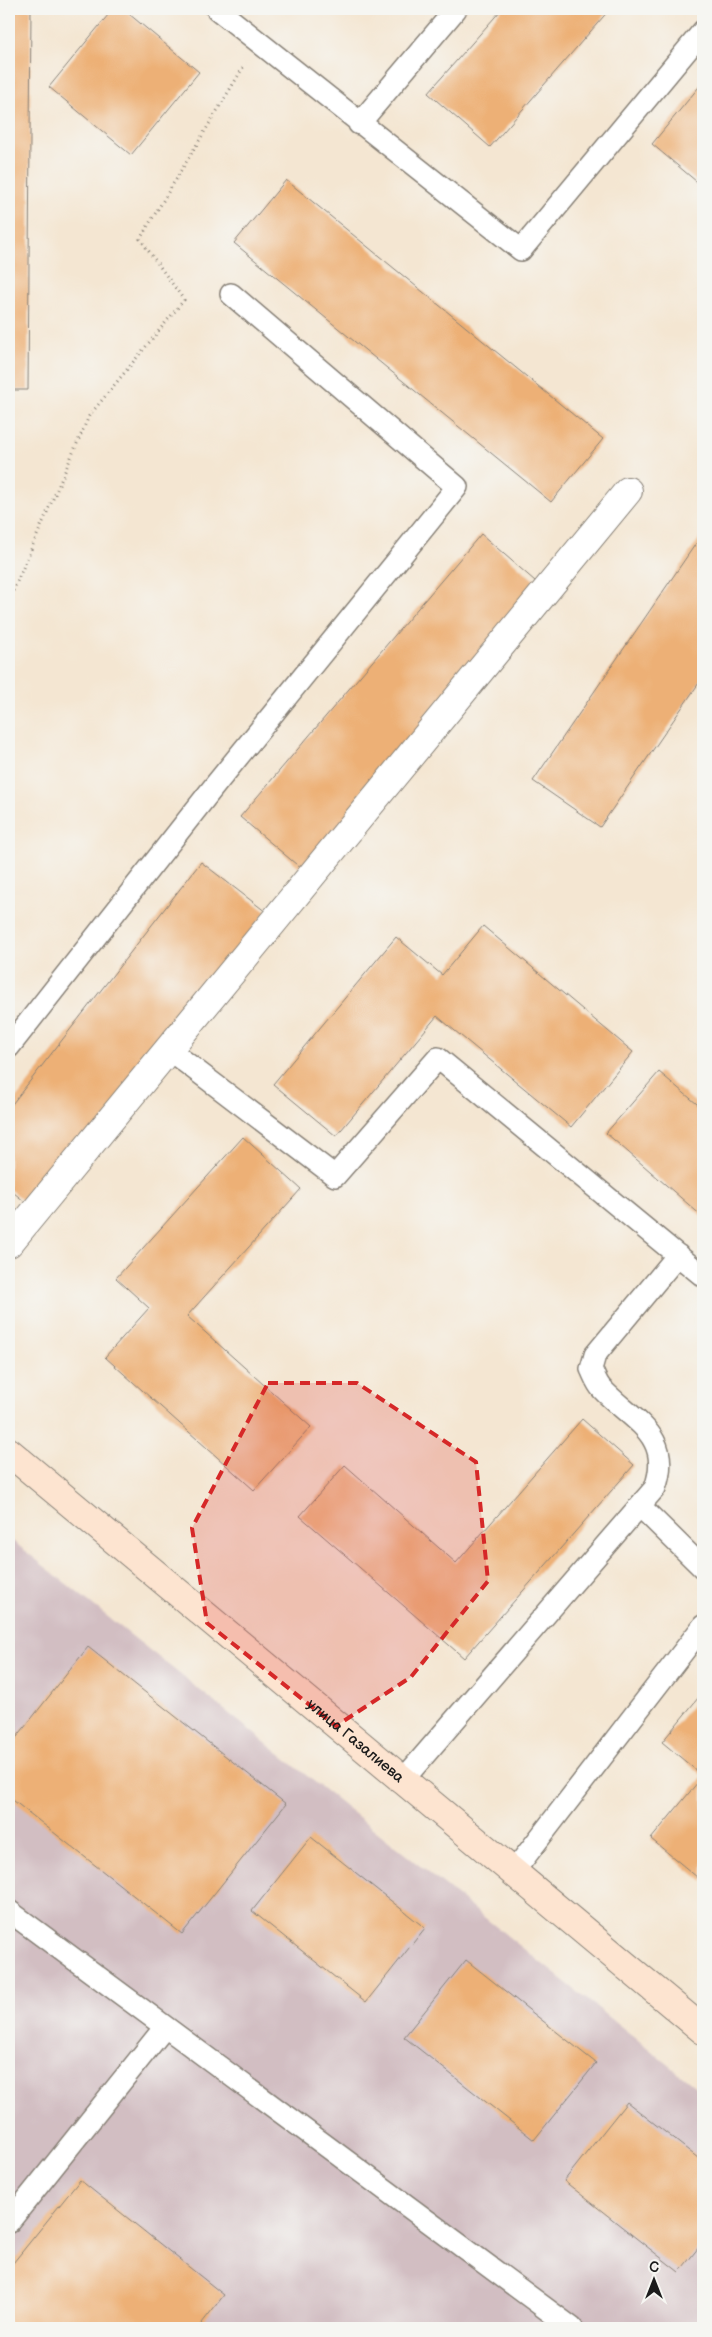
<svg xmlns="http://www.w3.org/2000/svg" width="712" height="2337" viewBox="0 0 712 2337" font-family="'Balsamiq Sans',sans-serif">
<rect width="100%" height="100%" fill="#f6f6f2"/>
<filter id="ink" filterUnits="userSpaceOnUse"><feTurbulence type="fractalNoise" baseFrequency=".02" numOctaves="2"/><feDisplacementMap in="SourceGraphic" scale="10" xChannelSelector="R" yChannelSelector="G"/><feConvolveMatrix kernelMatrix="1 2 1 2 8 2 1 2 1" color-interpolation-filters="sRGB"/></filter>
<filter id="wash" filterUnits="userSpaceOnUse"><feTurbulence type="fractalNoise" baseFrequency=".0096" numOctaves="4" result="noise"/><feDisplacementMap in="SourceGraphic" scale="20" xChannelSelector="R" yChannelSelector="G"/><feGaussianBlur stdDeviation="1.12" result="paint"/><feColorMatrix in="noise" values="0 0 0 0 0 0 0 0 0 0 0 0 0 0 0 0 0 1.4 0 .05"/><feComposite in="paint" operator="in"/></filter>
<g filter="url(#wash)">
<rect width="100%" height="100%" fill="#f4e6d2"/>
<path fill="#d2bec2" d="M9,1538l694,554v236h-694z"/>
<g id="blocks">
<path fill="#edb076" d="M9,9h22l-3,381h-19z
M113,9h10l76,63 -68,83 -82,-68z
M502,9h108l-120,138 -62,-54z
M703,82v105l-51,-43z
M286,180l317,259 -52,63 -317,-259z
M481,534l62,54 -240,282 -63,-53z
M701,536l2,1v140l-103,150 -67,-46z
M201,862l65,50 -232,297 -25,-20v-81z
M483,926l150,126 -62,75 -134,-111 -101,120 -63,-52 123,-147 46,38z
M659,1072l44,37v108l-97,-84z
M243,1137l58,52 -114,127 124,111 -57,63 -149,-133 44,-49 -33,-30z
M582,1419l52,46 -170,193 -164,-142 45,-51 111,98z
M88,1647l198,157 -104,130 -173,-137v-50z
M703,1692v84l-41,-34z
M703,1776v106l-52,-43z
M311,1837l114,91 -59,74 -114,-91z
M466,1960l130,103 -62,77 -130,-103z
M627,2102l76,60v80l-24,30 -115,-91z
M80,2180l144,115 -26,33h-189v-60z"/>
</g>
</g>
<g filter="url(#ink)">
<use href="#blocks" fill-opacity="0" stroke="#888177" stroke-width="1"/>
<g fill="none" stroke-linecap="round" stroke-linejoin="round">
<defs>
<path id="service" d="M217,9l304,241 182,-219
M359,124l97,-115
M9,1047l207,-263 241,-297 -226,-193
M168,1049l167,127 103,-118 265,218
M640,1506l63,62
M402,1781l253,-293c19,-53 -23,-67 -53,-99 -5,-5 -8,-14 -11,-20l4,-14 83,-100
M514,1871l189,-245
M9,1911l563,417
M9,2222l156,-195"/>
<path id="minor" d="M9,1243l619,-752"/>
<g id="secondary">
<path id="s1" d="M9,1452l694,578"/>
</g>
</defs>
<use href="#service" stroke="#888177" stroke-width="24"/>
<use href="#minor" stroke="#888177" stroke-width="30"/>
<use href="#secondary" stroke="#888177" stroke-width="30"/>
<path stroke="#888177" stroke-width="3" stroke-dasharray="1 4" stroke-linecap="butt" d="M9,600l80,-184 95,-116 -44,-61 104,-173"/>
<use href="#service" stroke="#fff" stroke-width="21"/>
<use href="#minor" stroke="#fff" stroke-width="28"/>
<use href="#secondary" stroke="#fde4d0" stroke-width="28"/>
</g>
</g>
<path fill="#d62828" fill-opacity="0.2" stroke="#d62828" stroke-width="4" stroke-dasharray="10 6" stroke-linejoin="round" d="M268,1383h89l119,79 12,119 -77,96 -75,49 -129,-103 -15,-95z"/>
<g text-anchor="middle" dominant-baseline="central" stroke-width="4" stroke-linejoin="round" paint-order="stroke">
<g font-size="15" fill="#1c1c1c" stroke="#f6f6f2">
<text stroke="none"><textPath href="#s1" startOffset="451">улица Газалиева</textPath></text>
</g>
</g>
<rect width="712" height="2337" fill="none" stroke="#f6f6f2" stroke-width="30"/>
<g transform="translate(654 2280)" stroke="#f6f6f2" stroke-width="4" paint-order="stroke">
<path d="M0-4L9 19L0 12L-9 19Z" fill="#1c1c1c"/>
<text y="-8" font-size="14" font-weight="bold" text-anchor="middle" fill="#1c1c1c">С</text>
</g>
</svg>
